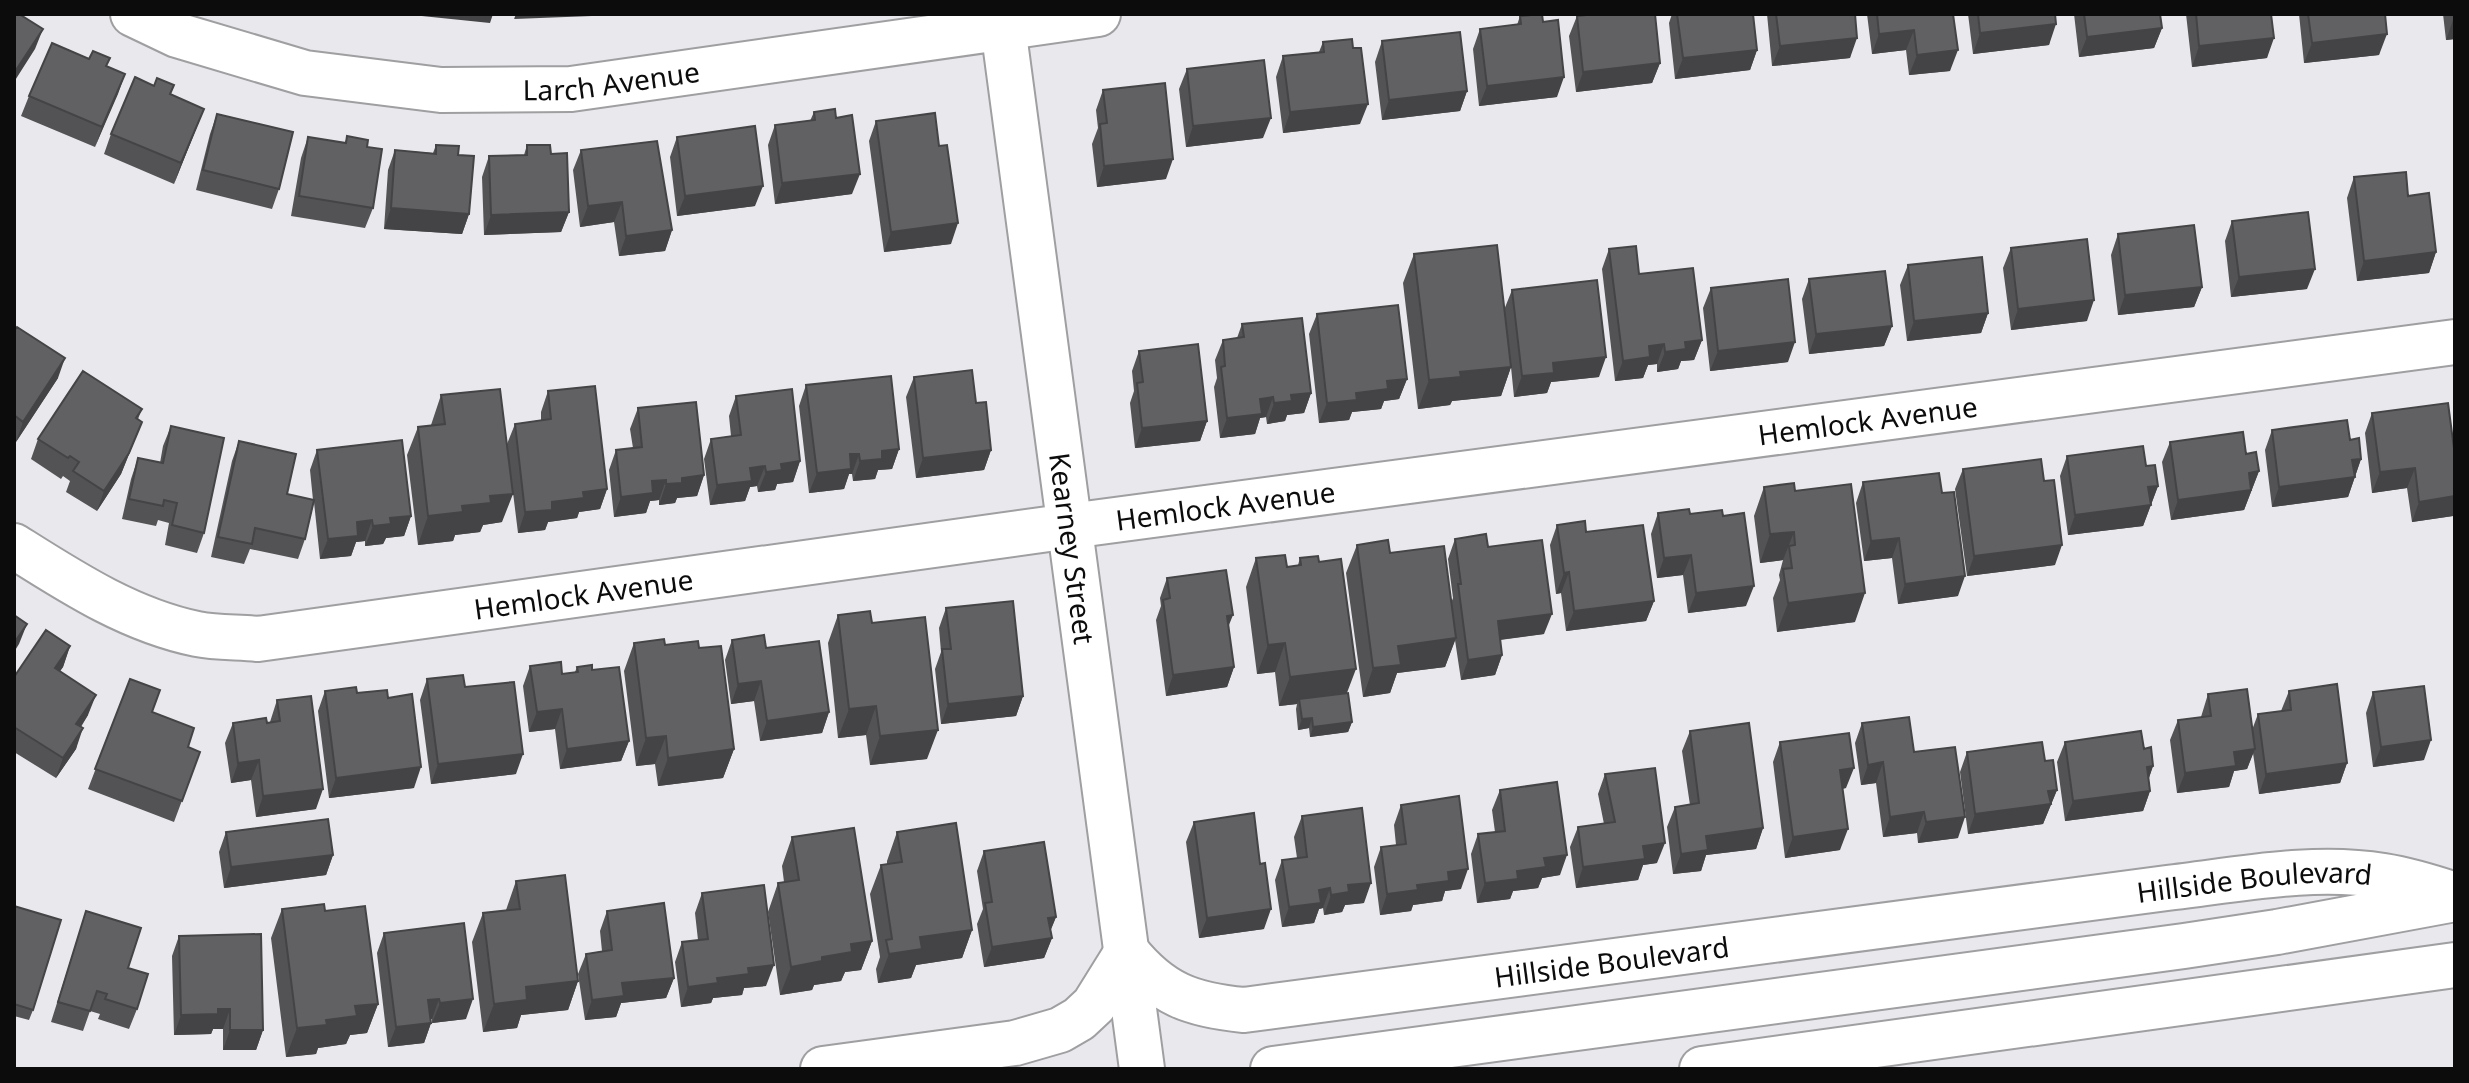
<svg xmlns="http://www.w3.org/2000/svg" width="2469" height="1083" viewBox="0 0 2469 1083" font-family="'Noto Sans',sans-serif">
<rect width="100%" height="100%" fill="#e9e9ed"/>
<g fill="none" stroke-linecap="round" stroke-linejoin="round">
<defs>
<g id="minor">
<path id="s1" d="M133,14l44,21 128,38 136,17 130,-1 527,-75"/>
<path id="s2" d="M1003,27l139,1042"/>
<path id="s3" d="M14,546c57,36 115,74 183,88 19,4 41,3 61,5l812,-113 1385,-184"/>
<path id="s4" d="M1127,952c34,42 64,53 117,58l923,-122c70,-8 146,-24 216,-12 25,4 48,11 72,19"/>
<path d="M823,1069l192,-26 45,-13 19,-11 15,-14 33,-53"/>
</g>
<path id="major" d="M1273,1069l911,-123 93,-14 178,-33
M1702,1069l753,-104"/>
</defs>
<use href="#minor" stroke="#9f9fa2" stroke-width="48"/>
<use href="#major" stroke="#9f9fa2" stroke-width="48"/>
<use href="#minor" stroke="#fff" stroke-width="44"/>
<use href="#major" stroke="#fff" stroke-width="44"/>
</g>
<path fill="#535356" d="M1672,14h81l4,36 -7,20 -75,9 -6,-56z
M1767,14h88l-5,44 -78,8z
M1867,14h86l-3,57 -41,4 -3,-25 -34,4z
M1968,14h87l-6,31 -76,9z
M2074,14h86l2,14 -8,20 -75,9z
M2186,14h85l-4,44 -75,9z
M2299,14h86l-6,41 -75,8z
M2443,14h12v25l-9,1z
M1520,16l23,6 14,75 -78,9 -6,-57 7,-20 37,-4z
M1577,16l83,47 -8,20 -76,9 -7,-56z
M1382,41l85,50 -7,20 -78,9 -7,-58z
M1323,42l30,6 7,76 -77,9 -7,-56 7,-21 36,-4z
M107,66l18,8 -30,73 -74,-31 8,-20z
M1187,69l76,69 -77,9 -7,-58z
M1103,90l63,89 -69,8 -5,-43 6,-16 -2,-18z
M170,95l34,14 -30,75 -70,-30 7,-20z
M814,112l22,6 16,76 -77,10 -7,-59 7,-20 35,-4z
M217,114l62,75 -7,20 -76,-19 14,-56z
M876,121l75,123 -67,8 -15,-111z
M347,136l20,11 6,61 -8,20 -74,-12 10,-58 7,-21 37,6z
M677,137l78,69 -78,10 -7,-59z
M436,145l22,10 11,59 -7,20 -78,-5 4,-59 7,-20 38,3z
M527,145l24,9 18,58 -8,20 -77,3 -2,-58 7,-21 35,-1z
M581,150l91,80 -7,21 -46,5 -5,-34 -34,5 -7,-57z
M2354,177l54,19 28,56 -7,21 -72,8 -10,-83z
M2232,221l75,68 -76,8 -6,-56z
M2118,234l84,53 -8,20 -76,8 -7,-60z
M2011,248l76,73 -76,9 -8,-62z
M1609,249l30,25 63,66 -8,20 -13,1 -3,8 -21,3v-8l-9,1 -5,13 -28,3 -13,-112z
M1414,254l90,56 8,-20 87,87 -48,5 -4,11 -33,4 -3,-30 -10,29 -49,5 -2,4 -32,4 -15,-126z
M1908,265l80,48 -7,20 -74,8 -7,-56z
M1809,279l83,47 -8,20 -75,8 -7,-55z
M1711,288l77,74 -78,9 -7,-63z
M1317,314l90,65 -8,20 -15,2 -3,8 -29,3 -3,8 -30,3 -10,-89z
M1242,324l69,69 -7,20 -17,2 -2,6 -18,3 -1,-7 -6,1 -5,16 -35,4 -6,-51 3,-9 -2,-18 8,-20 14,-2z
M14,331l44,47 -42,64 -2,-2z
M1139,351l68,70 -7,20 -65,7 -5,-45 4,-12 -2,-20z
M914,377l62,26 15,47 -7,20 -68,8 -10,-81z
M806,385l93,64 -7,20 -14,1 -3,9 -22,2 -1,-7h-3l-5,15 -35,4 -10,-87z
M548,391l59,98 -7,20 -21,3 -2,6 -29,4 -3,8 -27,3 -11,-89 8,-20 26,-4v-8z
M441,395l61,127 -19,3 -3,7 -25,3 -2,6 -35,4 -11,-90 11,-28 13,-2z
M736,396l64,65 -7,21 -16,2 -2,6 -17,2 -1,-6 -7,1 -5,14 -35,4 -6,-46 7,-20 20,-3 -2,-20z
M638,408l66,67 -7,21 -20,2 -2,5 -16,2v-5l-9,1 -4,12 -32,4 -5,-47 7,-20 17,-2 -3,-19z
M142,409l-4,10 4,3 -21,52 -24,37 -31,-19 4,-11 -7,-5 -2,3 -30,-20 7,-20z
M2372,413l81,103 -41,6 -5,-34 -35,5 -7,-60z
M171,426l33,107 -7,20 -32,-8 4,-22 -11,-3 -2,6 -34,-7 9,-40 7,-21 22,5 3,-17z
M2272,430l78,10 11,19 -13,38 -76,10 -7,-57z
M239,441l48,53 26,6 -3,-30 7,-20 94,66 -7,20 -18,2 -3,6 -18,2v-5l-9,1 -5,14 -31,3 -6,-57 -9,37 -7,20 -48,-10 -6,15 -33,-7 21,-96z
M2170,442l76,12 13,17 -15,39 -73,10 -9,-58z
M2067,456l79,10 12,20 -15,40 -75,9 -8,-59z
M1963,469l92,96 -88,11 -12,-87z
M1863,482l95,114 -60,8 -6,-46 -28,3 -8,-58z
M1764,487l31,4 60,131 -78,10 -4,-34 7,-18 -1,-5 4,-15 -23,3 -6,-47z
M1658,513l32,1 56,92 -58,7 -5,-38 -26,3 -6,-44z
M1557,525l97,76 -8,20 -80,10 -5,-38 -5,1 -6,-49z
M1455,539l33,8 56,87 -44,6 2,15 -7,20 -34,5 -6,-40 -10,27 -48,6 -7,20 -27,4 -17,-124 11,-28 33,8 61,50 2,-5 -5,-39z
M1256,558l31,9 11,-2 2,-7 47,135 5,29 -4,10 -38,5 -1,-9 -11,2 -2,-21 1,-5 -18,2 -4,-34 -18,2 -11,-87z
M1167,578l61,48 6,41 -7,20 -61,9 -10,-76 5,-14 -1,-8z
M946,608l77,88 -7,20 -75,8 -6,-55 6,-17 -2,-24z
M838,615l34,8 55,136 -57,6 -4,-30 -28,3 -10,-95z
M732,640l97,72 -7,21 -62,8 -6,-40 -23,3 -6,-44z
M634,643l65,5 35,101 -11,29 -65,8 -3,-22 -19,2 -12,-95z
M70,646l-7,21 -3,4 28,44 -7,12 -5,22 -20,29 -42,-26v-75z
M530,666l32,8 13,-2 2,-5 15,3 37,71 -8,20 -61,8 -5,-40 -26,3 -6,-46z
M130,679l22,34 36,34 12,5 -26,70 -86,-33z
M427,679l38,8 51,87 -85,10 -11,-84z
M325,691l32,2 31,5 26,90 -85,10 -11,-87z
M2289,691l58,72 -7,20 -81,11 -6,-41 -6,16 -13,2 -5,16 -52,6 -7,-53 8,-20 23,-3 7,-23 44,36 6,-16 23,-3z
M2373,692l51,68 -51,7 -7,-54z
M277,700l39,109 -60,8 -5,-37 -20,3 -6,-40 8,-20 37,-1z
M1862,723l52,29 44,86 -40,5 -1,-10 -34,4 -7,-54 -15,2 -6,-42z
M1690,731l73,97 -7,21 -50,6 -5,16 -28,3 -6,-47 8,-20 15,-2 -8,-54z
M1780,742l66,46 -4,1 -2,61 -55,8 -12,-96z
M2065,742l79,7 9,17 -5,14 2,11 -7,20 -78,10 -8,-59z
M1967,752l78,9 12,29 -14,34 -75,10 -8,-62z
M1605,774l52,89 -14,2 -5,15 -62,8 -6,-41 8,-20 26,-3 -6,-30z
M1500,790l60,85 -18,3 -4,10 -25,3 -3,8 -33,4 -6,-49 7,-20 17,-2 -3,-22z
M1401,805l60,84 -16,2 -3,10 -29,4 -2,6 -31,4 -6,-48 7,-20 15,-2 -2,-20z
M1302,816l62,87 -19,2 -3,7 -18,3 -1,-7 -4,1 -5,14 -32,4 -7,-47 7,-20 15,-2 -3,-21z
M1194,822l70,107 -65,9 -13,-96z
M226,832l107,23 -7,20 -102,13 -5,-36z
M897,832l75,98 -10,28 -46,7 -5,13 -33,5 -2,-14 4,-12 -10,-63 11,-29 6,-1v-3z
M792,837l80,104 -11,29 -16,2 -4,9 -27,4 -2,5 -32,5 -12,-83 10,-29 6,-1 -2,-16z
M984,851l72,66 -6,14 2,7 -8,20 -60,9 -7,-43 6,-15 -6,-38z
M516,881l62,100 -10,29 -47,5 -4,13 -34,4 -11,-90 11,-29 23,-3z
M702,893l64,93 -22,2 -2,7 -29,3 -2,5 -30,4 -6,-45 7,-20 16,-2 -3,-27z
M14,906l19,104 -4,10 -15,-4z
M282,909l43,2 53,93 -11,29 -17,2 -4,9 -28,4 -2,6 -30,3 -15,-119z
M86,911l42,57 9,41 -8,20 -31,-10 2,-5 -10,-3 -7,20 -32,-9z
M607,911l67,67 -8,20 -45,5 -5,14 -31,3 -7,-46 8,-20 16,-3 -2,-20z
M384,933l82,86 -34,4v-4h-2l1,4 -7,20 -36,4 -11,-94z
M179,936l84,94 -7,20h-33v-21h-10l-2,5 -37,1 -2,-79z"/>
<path fill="#444446" d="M412,14h81l-3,9 -78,-8z
M516,14h77l-1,2 -78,3z
M2453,20h2v19l-9,1z
M2056,24l-7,21 -76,9 7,-21z
M2162,28l-8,20 -75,9 8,-20z
M43,29l-8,20 -21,33v-9z
M1914,30l-8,20 -34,4 7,-20z
M2387,34l-8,21 -75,8 8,-20z
M1857,38l-7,20 -78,8 8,-20z
M2274,38l-7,20 -75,9 7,-21z
M1757,50l-7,20 -75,9 8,-21z
M1958,50l-8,21 -41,4 8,-20z
M1660,63l-8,20 -76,9 7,-20z
M125,74l-7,20 -23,53 7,-20z
M1564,77l-7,20 -78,9 8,-20z
M1467,91l-7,20 -78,9 7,-20z
M1368,104l-8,20 -77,9 7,-21z
M204,109l-30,75 7,-21z
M1271,118l-8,20 -77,9 7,-21z
M1173,159l-7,20 -69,8 7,-21z
M860,174l-8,20 -77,10 7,-21z
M763,186l-8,20 -78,10 8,-20z
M622,202l-8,20 -34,5 8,-21z
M391,208l78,6 -7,20 -78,-5z
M569,212l-8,20 -77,3 7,-20z
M958,223l-7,21 -67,8 7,-20z
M672,230l-7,21 -46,5 7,-20z
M2436,252l-7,21 -72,8 7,-20z
M2315,269l-8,20 -76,8 8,-20z
M2202,287l-8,20 -76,8 7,-20z
M2094,300l-7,21 -76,9 7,-21z
M1988,313l-7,20 -74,8 7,-20z
M1892,326l-8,20 -75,8 7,-20z
M1702,340l-8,20 -13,1 -3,8 -21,3 8,-20 20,-10z
M1795,342l-7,20 -78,9 8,-20z
M1664,344l-7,20 -9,1 -5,13 -28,3 8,-20 26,-15z
M1606,357l-7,20 -48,5 -4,11 -33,4 8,-21 31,-13z
M65,358l-7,20 -42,64 7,-20z
M1511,367l-10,29 -49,5 -2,4 -32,4 11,-29 31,-8z
M1407,379l-8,20 -15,2 -3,8 -29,3 -3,8 -30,3 8,-20 60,-22z
M1311,393l-7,20 -17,2 -2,6 -18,3 7,-21 17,-8z
M1273,397l-7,20 -6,1 -5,16 -35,4 7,-20 33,-19z
M1207,421l-7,20 -65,7 7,-20z
M142,422l-21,52 -24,37 7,-20z
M899,449l-7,20 -14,1 -3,9 -22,2 7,-20 22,-10z
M991,450l-7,20 -68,8 7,-20z
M850,454h9l-7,20h-3l-5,15 -35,4 8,-20z
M2361,459l-13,38 -76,10 7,-20 73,-27z
M800,461l-7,21 -16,2 -2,6 -17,2 8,-20 15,-8z
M765,466l-8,20 -7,1 -5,14 -35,4 7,-20 33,-17z
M2415,468l-8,20 -35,5 8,-21z
M2259,471l-15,39 -73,10 7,-20 71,-27z
M704,475l-7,21 -20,2 -2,5 -16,2 7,-21 16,-6z
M666,480l-7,20 -9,1 -4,12 -32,4 7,-20 31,-16z
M2158,486l-15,40 -75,9 7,-20 73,-28z
M607,489l-7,20 -21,3 -2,6 -29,4 -3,8 -27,3 7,-21 58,-20z
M513,494l-11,28 -19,3 -3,7 -25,3 -2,6 -35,4 10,-29 62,-20z
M2455,496v15l-2,5 -41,6 7,-20z
M411,516l-7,20 -18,2 -3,6 -18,2 8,-20 17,-8z
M372,520l-7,21 -9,1 -5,14 -31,3 8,-20 29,-17z
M1794,532l-11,28 -23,3 10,-29z
M1899,538l-7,20 -28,3 7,-20z
M2062,545l-7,20 -88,11 7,-20z
M1691,555l-8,20 -26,3 7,-20z
M1569,572l-8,21 -5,1 8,-21z
M1965,576l-7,20 -60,8 7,-20z
M1754,586l-8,20 -58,7 8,-20z
M1865,593l-10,29 -78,10 11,-29z
M1654,601l-8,20 -80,10 8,-20z
M1552,614l-8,20 -54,7 8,-20z
M1233,615l-8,20 2,-19z
M27,624l-8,20 -5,8v-9z
M1456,638l-11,29 -48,6 -7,20 -27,4 10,-29 25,-22z
M1285,643l-10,29 -18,2 11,-29z
M70,646l-7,21 -15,21 7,-20z
M1502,655l-7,20 -34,5 7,-20z
M1234,667l-7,20 -61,9 7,-21z
M1356,669l-11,29 -46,1 -2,5 -18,2 11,-29z
M761,681l-7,20 -23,3 7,-20z
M96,695l-8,20 -19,29 7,-20z
M1023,696l-7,20 -75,8 7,-20z
M876,706l-10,29 -28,3 11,-29z
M562,709l-7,20 -26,3 8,-20z
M829,712l-7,21 -62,8 7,-20z
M1312,718l-3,10 -11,2 4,-11z
M1352,722l-4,10 -38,5 3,-10z
M83,728l-7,21 -20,29 7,-20z
M938,730l-11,29 -57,6 10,-29z
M666,736l-11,28 -19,2 10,-28z
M2431,740l-7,20 -51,7 8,-20z
M629,741l-8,20 -61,8 7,-20z
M734,749l-11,29 -65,8 10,-28z
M2255,749l-8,20 -13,2 -5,16 -52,6 8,-20 49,-21z
M523,754l-7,20 -85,10 7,-20z
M259,760l-8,20 -20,3 7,-20z
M1883,762l-7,21 -15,2 7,-20z
M2347,763l-7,20 -81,11 7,-20z
M2153,766l-7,21 1,-20z
M421,767l-7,21 -85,10 7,-20z
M1854,768l-8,20 -14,2 8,-20z
M323,789l-7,20 -60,8 7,-21z
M2057,790l-14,34 -75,10 7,-20 73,-23z
M2150,791l-7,20 -78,10 8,-20z
M1924,812l-7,21 -34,4 7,-20z
M1965,817l-7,21 -40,5 8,-21z
M1763,828l-7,21 -50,6 -5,16 -28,3 8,-20 25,-18z
M1848,829l-8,21 -55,8 8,-21z
M1665,843l-8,20 -14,2 -5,15 -62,8 7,-21 60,-21z
M333,855l-7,20 -102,13 7,-21z
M1567,855l-7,20 -18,3 -4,10 -25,3 -3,8 -33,4 8,-20 32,-12 27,-13z
M1468,869l-7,20 -16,2 -3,10 -29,4 -2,6 -31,4 7,-21 30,-9 31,-13z
M1371,883l-7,20 -19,2 -3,7 -18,3 7,-20 17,-10z
M1330,888l-7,20 -4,1 -5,14 -32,4 7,-20 30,-17z
M1271,909l-7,20 -65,9 8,-20z
M1056,917l-8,20v-19z
M972,930l-10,28 -46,7 -5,13 -33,5 11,-29 31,-17z
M1052,938l-8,20 -60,9 8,-20z
M872,941l-11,29 -16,2 -4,9 -27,4 -2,5 -32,5 11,-28 31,-10 29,-13z
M774,965l-8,21 -22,2 -2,7 -29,3 -2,5 -30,4 7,-20 60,-19z
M674,978l-8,20 -45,5 -5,14 -31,3 7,-20 30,-17z
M578,981l-10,29 -47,5 -4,13 -34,4 11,-28 32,-17z
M439,999l-7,20 -11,1 7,-20z
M473,999l-7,20 -34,4 8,-20z
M378,1004l-11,29 -17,2 -4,9 -28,4 -2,6 -30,3 11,-29 29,-8 29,-14z
M218,1009h12l-7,20h-10l-2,5 -37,1 7,-20z
M431,1023l-7,20 -36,4 8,-20z
M230,1030h33l-7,20h-33z"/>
<path fill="#616164" stroke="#444446" stroke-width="2" d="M14,14h5l24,15 -29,44z
M1542,14l1,8 15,-2 6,57 -77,9 -7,-57 41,-5 -1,-8z
M1596,14h59l5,49 -77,9 -6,-56z
M1677,14h76l4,36 -74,8z
M1776,14h79l2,24 -77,8z
M1877,14h76l5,36 -41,5 -3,-25 -35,4z
M1978,14h77l1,10 -76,9z
M2084,14h76l2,14 -75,9z
M2196,14h75l3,24 -75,8z
M2308,14h77l2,20 -75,9z
M1460,32l7,59 -78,9 -7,-59z
M1352,39l1,9h8l7,56 -78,8 -7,-56 41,-4 -1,-10z
M52,43l37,16 4,-8 17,7 -4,8 19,8 -23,53 -73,-31z
M1264,60l7,58 -78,8 -6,-57z
M135,77l19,9 3,-8 17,7 -4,9 34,15 -23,54 -70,-29z
M1165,83l8,76 -69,7 -4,-42 7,-1 -4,-33z
M835,109l1,9 16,-3 8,59 -78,9 -7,-58 40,-5 -1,-8z
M935,113l4,33 8,-1 11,78 -67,9 -15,-111z
M217,114l76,18 -14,57 -76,-19z
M755,126l8,60 -78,10 -8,-59z
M347,136l21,4 -1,7 15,2 -9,59 -74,-12 9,-59 38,6z
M657,141l15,89 -46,6 -4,-34 -34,4 -7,-56z
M436,145l23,1 -1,9 16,1 -5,58 -78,-6 4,-58 41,4z
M527,145h23l1,9 16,-1 2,59 -78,3 -2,-59 38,-1z
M2406,172l2,24 21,-3 7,59 -72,9 -10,-84z
M2308,212l7,57 -76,8 -7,-56z
M2194,225l8,62 -77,8 -7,-61z
M2087,239l7,61 -76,9 -7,-61z
M1497,245l14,122 -51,5 1,5 -32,3 -15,-126z
M1636,246l3,28 54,-6 9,72 -17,2 1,7 -21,3 -1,-8 -15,2 1,11 -27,4 -14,-112z
M1982,257l6,56 -74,8 -6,-56z
M1885,271l7,55 -76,8 -7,-55z
M1788,279l7,63 -77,9 -7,-63z
M1597,280l9,77 -53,6 1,10 -32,3 -10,-86z
M1398,305l9,74 -20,2 1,8 -32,4 1,7 -30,3 -10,-89z
M1302,318l9,75 -20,2 1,6 -18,2 -1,-6 -13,2 2,15 -35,4 -6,-51 4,-1 -2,-26 21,-3 -2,-13z
M17,327l48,31 -42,64 -9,-7v-84z
M1198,344l9,77 -65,7 -5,-45 6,-1 -4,-31z
M972,370l4,33 10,-1 5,48 -68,8 -9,-81z
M83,371l59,38 -6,9 6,4 -13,31 -25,38 -31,-20 6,-9 -9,-6 -2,2 -30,-19z
M891,376l8,73 -17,2v8l-22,2 -1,-7h-9l1,15 -34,4 -11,-88z
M595,386l12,103 -24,3 1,6 -32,4v8l-27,2 -10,-88 36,-5 -3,-28z
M500,389l13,105 -23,2 1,7 -29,3 1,6 -35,4 -10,-89 27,-3 -4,-29z
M792,389l8,72 -19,3 1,6 -16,2 -1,-6 -15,2 2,13 -35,4 -6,-46 30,-4 -5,-39z
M696,402l8,73 -22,3v5l-16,1v-4l-14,1 1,12 -32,4 -5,-47 26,-3 -4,-39z
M2448,403l7,53v40l-36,6 -4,-34 -35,4 -8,-59z
M2347,420l3,20 9,-2 2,21 -9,1 3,17 -76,10 -7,-57z
M171,426l53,12 -20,95 -32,-8 5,-22 -13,-3 -1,6 -34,-7 9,-41 25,5z
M2243,432l3,22 10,-2 3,19 -10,2 2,17 -73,10 -8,-58z
M402,440l9,76 -21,2 1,6 -18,2 -1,-6 -15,2 1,14 -30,3 -11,-89z
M239,441l57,13 -9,40 27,6 -9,39 -50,-11 -3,16 -34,-7z
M2143,446l3,20 9,-1 3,21 -10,1 3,18 -76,10 -8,-59z
M2041,459l3,22 10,-1 8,65 -88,11 -11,-87z
M1939,473l3,20 12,-1 11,84 -60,8 -6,-46 -28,3 -8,-59z
M1794,483l1,8 56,-7 14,109 -77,10 -5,-34 9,-1 -3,-22 6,-1 -1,-13 -24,2 -6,-47z
M1689,509l1,5 32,-4 1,6 21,-3 10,73 -58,7 -5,-38 -27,3 -6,-45z
M1585,521l1,11 57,-7 11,76 -80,10 -5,-39 -5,1 -7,-48z
M1486,534l2,13 54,-7 10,74 -54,7 4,34 -34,5 -10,-76h3l-6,-45z
M1388,540l2,13 54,-7 12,92 -58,8 3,19 -28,3 -16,-123z
M1285,555l2,12 14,-2 -1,-7 18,-2 1,6 22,-3 15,110 -66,8 -5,-34 -17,2 -12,-87z
M1226,570l7,45 -6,1 7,51 -61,8 -10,-75 7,-2 -3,-20z
M1013,601l10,95 -75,8 -6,-55h9l-5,-41z
M870,611l2,12 53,-6 13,113 -58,6 -4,-30 -27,3 -11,-94z
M14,615l13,9 -13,19z
M46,630l24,16 -15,22 41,27 -20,29 7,4 -20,30 -49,-31v-50z
M764,635l2,13 53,-7 10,71 -62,9 -6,-40 -23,3 -6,-44z
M664,639l1,6 33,-4 1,7 22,-2 13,103 -66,9 -2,-22 -20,2 -12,-95z
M561,662l1,12 16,-2 -1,-5 15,-2v5l27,-3 10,74 -62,8 -5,-40 -25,3 -7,-46z
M463,675l2,12 49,-5 9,72 -85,10 -11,-85z
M130,679l30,11 -8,22 42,16 -6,19 12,5 -18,49 -87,-32z
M2337,684l10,79 -81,11 -8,-60 33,-4 -2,-19z
M2424,686l7,54 -50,7 -8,-55z
M356,687l1,6 30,-3 1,8 24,-4 9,73 -85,11 -11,-87z
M2247,689l8,60 -21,3 2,14 -51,7 -7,-53 33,-4 -3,-22z
M1348,693l4,29 -39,5 -1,-9 -10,1 -3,-20z
M311,696l12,93 -60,7 -4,-36 -21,3 -5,-40 33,-5 1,5 13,-2 -3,-21z
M1909,717l5,35 41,-5 10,70 -39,5 -2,-10 -34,5 -7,-55 -15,3 -6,-42z
M1749,723l14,105 -57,8 2,14 -27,4 -6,-47 24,-4 -9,-72z
M2141,731l3,18 7,-2 2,19 -6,1 3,24 -77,10 -8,-59z
M1849,733l5,35 -14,2 8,59 -55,8 -13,-95z
M2042,742l3,19 8,-1 4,30 -9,1 3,13 -76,10 -8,-62z
M1655,768l10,75 -22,3 2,13 -62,8 -5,-40 37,-5 -10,-48z
M1557,782l10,73 -23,3 2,9 -29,4 1,8 -33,4 -7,-49 27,-3 -5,-41z
M1459,796l9,73 -20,3 1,9 -32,4 1,5 -31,4 -6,-47 25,-3 -5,-39z
M1362,808l9,75 -23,2 1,7 -18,3 -1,-7 -11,2 2,13 -32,4 -7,-47 25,-3 -5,-41z
M1254,813l6,51 5,-1 6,46 -64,9 -13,-96z
M328,819l5,36 -102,12 -5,-35z
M956,823l16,107 -52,7 2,12 -33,5 -3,-14 6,-1 -11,-74 21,-3 -5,-30z
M854,828l18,113 -21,3 1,8 -30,5v4l-31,6 -13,-84 21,-3 -7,-43z
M1044,842l12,75 -8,1 4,20 -60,9 -7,-44 7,-1 -8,-51z
M565,875l13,106 -52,6 1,13 -33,4 -11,-91 37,-4 -4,-28z
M764,885l10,80 -26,3 1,6 -32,4 1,5 -30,4 -6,-45 26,-3 -6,-46z
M664,903l10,75 -52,5 2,13 -32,4 -6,-46 26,-4 -5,-39z
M324,904l1,7 40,-5 13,98 -23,2 2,10 -31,4 1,5 -30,3 -15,-119z
M14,906l47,14 -28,90 -19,-6z
M86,911l55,17 -13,40 20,6 -11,35 -32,-10 2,-5 -10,-3 -7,20 -32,-9z
M464,923l9,76 -33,4 -1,-4 -11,1 3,23 -35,4 -12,-94z
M261,934l2,96h-33v-21h-12v5l-37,1 -2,-79z"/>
<g text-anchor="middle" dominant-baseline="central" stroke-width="8" stroke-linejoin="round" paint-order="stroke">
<g font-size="28" fill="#0c0c0d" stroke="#e9e9ed">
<text stroke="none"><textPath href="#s1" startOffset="490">Larch Avenue</textPath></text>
<text stroke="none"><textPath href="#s3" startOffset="1890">Hemlock Avenue</textPath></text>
<text stroke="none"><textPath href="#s3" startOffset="1242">Hemlock Avenue</textPath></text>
<text stroke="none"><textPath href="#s2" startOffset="526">Kearney Street</textPath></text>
<text stroke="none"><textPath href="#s3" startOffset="594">Hemlock Avenue</textPath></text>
<text stroke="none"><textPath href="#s4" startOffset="1154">Hillside Boulevard</textPath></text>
<text stroke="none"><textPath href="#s4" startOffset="506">Hillside Boulevard</textPath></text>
</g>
</g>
<rect width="2469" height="1083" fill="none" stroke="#0c0c0d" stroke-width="32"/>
</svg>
